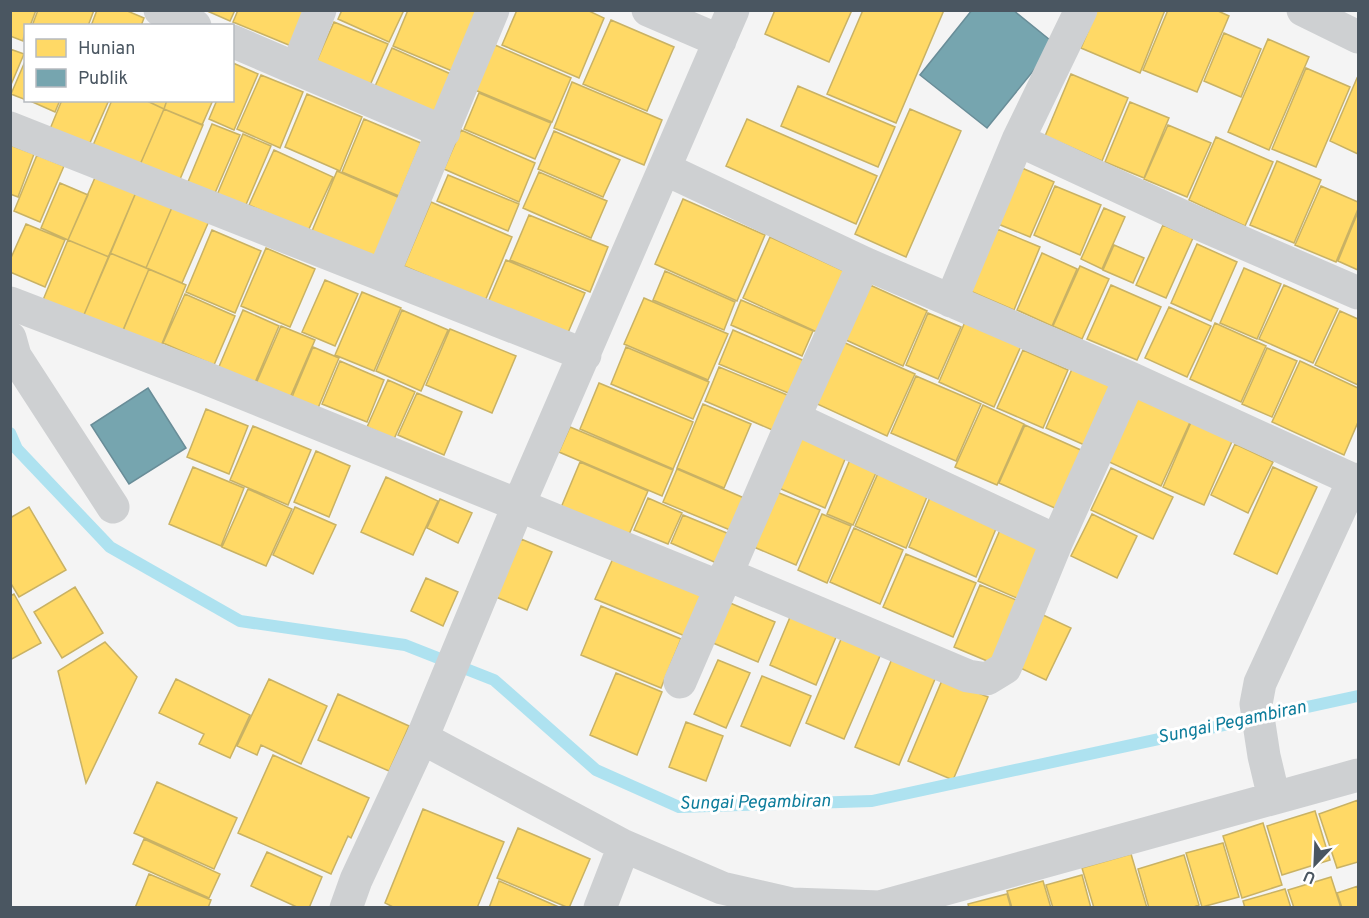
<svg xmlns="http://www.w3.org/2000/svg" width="1369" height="918" viewBox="0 0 1369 918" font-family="Overpass,sans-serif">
<rect width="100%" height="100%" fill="#f4f4f4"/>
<path fill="#ffd966" stroke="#c9b264" stroke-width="1.5" d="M10,10h26l-6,16h-4l-3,15 -13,-5z
M38,10h56l-6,16h-56z
M97,10h28l19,8 -3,8h-50z
M205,10h30l-5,11z
M238,10h74l-16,38 -63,-26z
M342,10h62l-15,32 -51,-23z
M408,10h70l-26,61 -59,-25z
M517,10h70l17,8 -25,60 -77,-33z
M775,10h77l-23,52 -64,-28z
M863,10h81l-48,113 -69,-29z
M1097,10h68l-25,63 -59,-25z
M1168,10h48l13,6 -32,76 -54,-22z
M611,20l63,27 -27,64 -64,-27z
M334,22l54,22 -20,46 -54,-23z
M1224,33l37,16 -20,48 -37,-16z
M1268,39l41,18 -40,93 -41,-18z
M495,45l76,33 -19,44 -77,-32z
M392,48l61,27 -20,44 -61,-26z
M10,49l14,5 -14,33z
M26,59v41l-15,-6z
M233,63l25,11 -24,56 -25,-11 8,-19h15z
M1306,68l44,19 -34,80 -44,-18z
M1071,74l57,24 -26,63 -57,-25z
M261,75l42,17 -23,56 -43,-19z
M1357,78l1,1v75l-28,-13z
M572,82l90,38 -18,45 -90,-37z
M798,86l97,41 -17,40 -97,-41z
M479,93l72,30 -16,36 -71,-30z
M307,94l55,23 -22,54 -55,-24z
M28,100h32l-5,12z
M62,100h47l-20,45 -39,-16z
M112,100h33l19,9 -28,65 -47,-19z
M145,100h22l-3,9z
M167,100h46l-11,25 -38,-16z
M1130,102l39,16 -25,60 -39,-16z
M164,109l39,16 -28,66 -39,-17z
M910,109l51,22 -55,126 -51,-23z
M364,119l57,24 -22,53 -57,-24z
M747,119l130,57 -21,48 -130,-58z
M212,124l28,11 -28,65 -27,-11z
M1168,125l43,18 -24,54 -43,-18z
M461,130l74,33 -16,39 -75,-33z
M554,131l66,29 -17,37 -65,-28z
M243,134l28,12 -26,61 -28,-12z
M1216,137l57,25 -28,64 -56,-26z
M10,145l24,9 -16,43 -8,-3z
M274,150l59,27 -25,54 -59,-26z
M37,155l27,11 -24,56 -26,-11z
M1277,161l44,19 -27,63 -44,-18z
M1022,168l32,14 -24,55 -32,-13z
M337,171l63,27 -25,60 -63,-27z
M539,172l68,29 -16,37 -68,-30z
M97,173l40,17 -28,67 -41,-17z
M448,175l71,29 -11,27 -71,-30z
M60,183l28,12 -20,45 -27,-12z
M1055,186l46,19 -21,50 -46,-20z
M1321,186l37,16v7l-22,53 -41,-17z
M137,190l36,15 -27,63 -36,-15z
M683,199l82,36 -28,66 -82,-37z
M431,202l81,35 -27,64 -81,-35z
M173,205l36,16 -27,62 -36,-15z
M1104,208l21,9 -23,52 -21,-10z
M1358,212v58l-20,-9z
M529,215l79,32 -18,45 -80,-32z
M26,224l39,16 -20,47 -35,-15v-12z
M1163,225l30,13 -27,60 -30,-13z
M997,229l43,18 -26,63 -44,-19z
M212,230l49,21 -26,62 -49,-21z
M770,237l76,35 -27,61 -76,-35z
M68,240l41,17 -26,60 -40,-17z
M1197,244l40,18 -26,59 -40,-18z
M1114,245l30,13 -11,25 -30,-13z
M266,248l49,21 -25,58 -49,-21z
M110,253l39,16 -27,64 -39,-16z
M1042,253l35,16 -25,57 -35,-16z
M506,260l79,33 -18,42 -79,-33z
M1080,266l29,13 -27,60 -29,-13z
M1244,268l37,16 -24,55 -37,-16z
M149,269l37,16 -25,61 -38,-16z
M665,271l70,31 -11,28 -71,-30z
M325,280l33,14 -23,52 -33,-14z
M870,285l57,26 -24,55 -57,-26z
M1111,285l50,22 -24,53 -50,-21z
M1284,285l54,24 -25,54 -54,-24z
M362,292l39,16 -27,63 -39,-16z
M185,294l50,22 -21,49 -51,-22z
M644,298l84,36 -20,46 -84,-36z
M741,300l72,31 -11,25 -71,-31z
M1169,307l42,19 -24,51 -42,-19z
M243,310l36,16 -25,59 -36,-16z
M402,310l46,20 -27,61 -45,-20z
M1340,311l18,8v66l-43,-20z
M928,313l33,14 -23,52 -32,-14z
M965,322l56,24 -27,61 -55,-25z
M1215,323l51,23 -25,56 -51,-23z
M281,326l34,14 -26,60 -34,-14z
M450,329l66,27 -24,57 -66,-28z
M733,330l74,32 -14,33 -74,-31z
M843,342l72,32 -28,62 -72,-33z
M313,347l26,11 -21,50 -26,-11z
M626,347l83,35 -16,37 -82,-35z
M1267,348l30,13 -25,56 -30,-13z
M1023,350l45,20 -25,58 -46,-20z
M340,361l44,19 -17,42 -45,-18z
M1300,361l58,27v34l-14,33 -72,-33z
M719,367l73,30 -15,35 -72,-31z
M1072,369l44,19 -27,59 -43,-19z
M916,376l65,28 -25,57 -65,-28z
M388,380l27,12 -21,47 -27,-12z
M599,383l94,39 -20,47 -93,-40z
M417,393l45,19 -18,43 -46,-20z
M1136,395l55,25 -30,66 -54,-25z
M703,404l48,20 -27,64 -47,-20z
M983,405l41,19 -27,61 -42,-18z
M206,409l42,17 -19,48 -42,-17z
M1192,420l42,17 -30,68 -41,-18z
M1025,425l58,26 -26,58 -58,-26z
M253,426l58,24 -23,55 -58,-25z
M570,427l103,43 -11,26 -103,-44z
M803,433l45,19 -23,56 -46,-20z
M1235,444l38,18 -25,51 -37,-18z
M316,451l34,15 -21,51 -35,-15z
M852,455l27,11 -26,59 -26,-11z
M580,462l68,29 -21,48 -67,-29z
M193,467l51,21 -23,58 -52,-22z
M1273,467l44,20 -40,87 -43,-20z
M1111,468l62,29 -20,42 -62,-29z
M677,469l67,29 -14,32 -67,-28z
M879,471l50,21 -23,56 -51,-22z
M386,477l52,24 -25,54 -52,-23z
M248,489l44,20 -26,57 -44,-19z
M772,490l48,20 -24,55 -47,-20z
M931,495l67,29 -22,53 -67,-30z
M648,498l34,15 -14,31 -34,-14z
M440,499l32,14 -14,30 -31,-15z
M29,507l37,63 -47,27 -9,-15v-64z
M295,507l41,18 -23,49 -40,-19z
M822,514l29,12 -24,57 -29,-13z
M1092,514l45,22 -20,42 -46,-22z
M683,515l51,21 -13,29 -50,-22z
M1003,523l48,21 -25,58 -48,-21z
M854,528l49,22 -23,54 -50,-22z
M521,539l31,13 -25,58 -31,-13z
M615,554l88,37 -18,45 -90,-37z
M906,554l70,29 -23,54 -70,-30z
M426,578l32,14 -15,34 -32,-15z
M980,585l46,19 -27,62 -45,-19z
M75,587l28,46 -41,25 -28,-46z
M14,594l27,49 -31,17v-64z
M723,600l52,22 -17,40 -52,-22z
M601,606l80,33 -20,49 -80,-33z
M793,610l46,20 -23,55 -46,-20z
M1041,614l30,14 -25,52 -30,-14z
M844,632l39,17 -39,90 -38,-16z
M105,642l32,35 -51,106 -28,-112z
M894,654l44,18 -39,93 -44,-18z
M718,660l32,13 -24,55 -32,-14z
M616,673l46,19 -25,63 -47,-20z
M762,676l49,20 -21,50 -49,-20z
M943,678l45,19 -35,83 -45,-19z
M176,679l74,36 -20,43 -31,-14 5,-10 -45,-21z
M269,679l58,27 -26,58 -40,-19 -4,10 -20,-9z
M338,694l71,32 -20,45 -71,-31z
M686,722l37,14 -17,45 -37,-14z
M273,755l96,43 -18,40 -3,-2 -17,38 -93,-41z
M157,782l80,36 -23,51 -80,-36z
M1358,800v62l-21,6 -18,-54z
M423,809l81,33 -27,66h-82l-10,-5z
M1315,811l15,49 -48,15 -15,-49z
M1263,823l19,62 -40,13 -19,-62z
M518,828l72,31 -21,49 -72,-30z
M144,839l76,35 -11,24 -76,-34z
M1223,843l16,54 -37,10 -16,-54z
M267,852l55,25 -13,31h-10l-48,-22z
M1131,854l16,54h-53l-12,-40z
M1184,855l15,50 -8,3h-42l-11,-39z
M149,874l62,26 -3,8h-73z
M1082,875l9,33h-38l-7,-23z
M1331,877l10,31h-47l-6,-18z
M499,881l62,27h-72z
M1043,881l8,27h-39l-5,-17z
M1358,886v22h-16l-5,-15z
M1285,889l6,19h-46l-2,-7z
M1007,894l4,14h-42l-1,-4z"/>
<path fill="#76a5af" stroke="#698d98" stroke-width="1.5" d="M972,10h41l42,34 -68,84 -67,-53z
M148,388l38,60 -57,36 -38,-59z"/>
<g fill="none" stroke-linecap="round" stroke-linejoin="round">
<path stroke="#aee2f0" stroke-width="12" d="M10,433l7,16 93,98 130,74 165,24 89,35 102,90 83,37 193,-6 486,-105"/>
<path stroke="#ced0d2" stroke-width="33" d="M160,10l35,16
M648,10l72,31
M1303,10l55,27
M232,41l212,91
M297,68l23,-58
M10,128l575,227
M1018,140l177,82 163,71
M665,169l199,94 266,115 228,104
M383,275l110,-265
M951,301l67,-161 63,-130
M10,303l193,74 517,210
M10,338l5,18 98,151
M794,418l263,123
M726,574l242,102 19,3 18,-11 52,-127 73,-163
M680,682l114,-264 70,-155
M422,738l202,108 98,42 70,16 88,3 478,-132
M1274,798l-10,-42 -8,-52 4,-21 94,-204
M346,908l10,-28 66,-142 97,-234 214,-494
M600,908l24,-62"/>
</g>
<g text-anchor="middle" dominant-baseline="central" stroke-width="6" stroke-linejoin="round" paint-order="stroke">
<g font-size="18" font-style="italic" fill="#0c7c9b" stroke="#fff">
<text transform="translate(1232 723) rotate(-12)">Sungai Pegambiran</text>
<text transform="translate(755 803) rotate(-1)">Sungai Pegambiran</text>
</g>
</g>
<rect width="1369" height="918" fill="none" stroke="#4a5661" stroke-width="24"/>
<rect x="24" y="24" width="210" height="78" fill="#ffffff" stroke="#b7bbc0" stroke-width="1.5"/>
<rect x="36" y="39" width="30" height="18" fill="#ffd966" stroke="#b7bbc0" stroke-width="1.5"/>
<text x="78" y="54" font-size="18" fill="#4a5661">Hunian</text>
<rect x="36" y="69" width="30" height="18" fill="#76a5af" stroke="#b7bbc0" stroke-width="1.5"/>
<text x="78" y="84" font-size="18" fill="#4a5661">Publik</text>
<g transform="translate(1315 864) rotate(203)" stroke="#ffffff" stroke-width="4.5" paint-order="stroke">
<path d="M0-4.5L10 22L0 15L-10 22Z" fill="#4a5661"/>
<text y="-9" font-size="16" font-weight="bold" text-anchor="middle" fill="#4a5661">U</text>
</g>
</svg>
